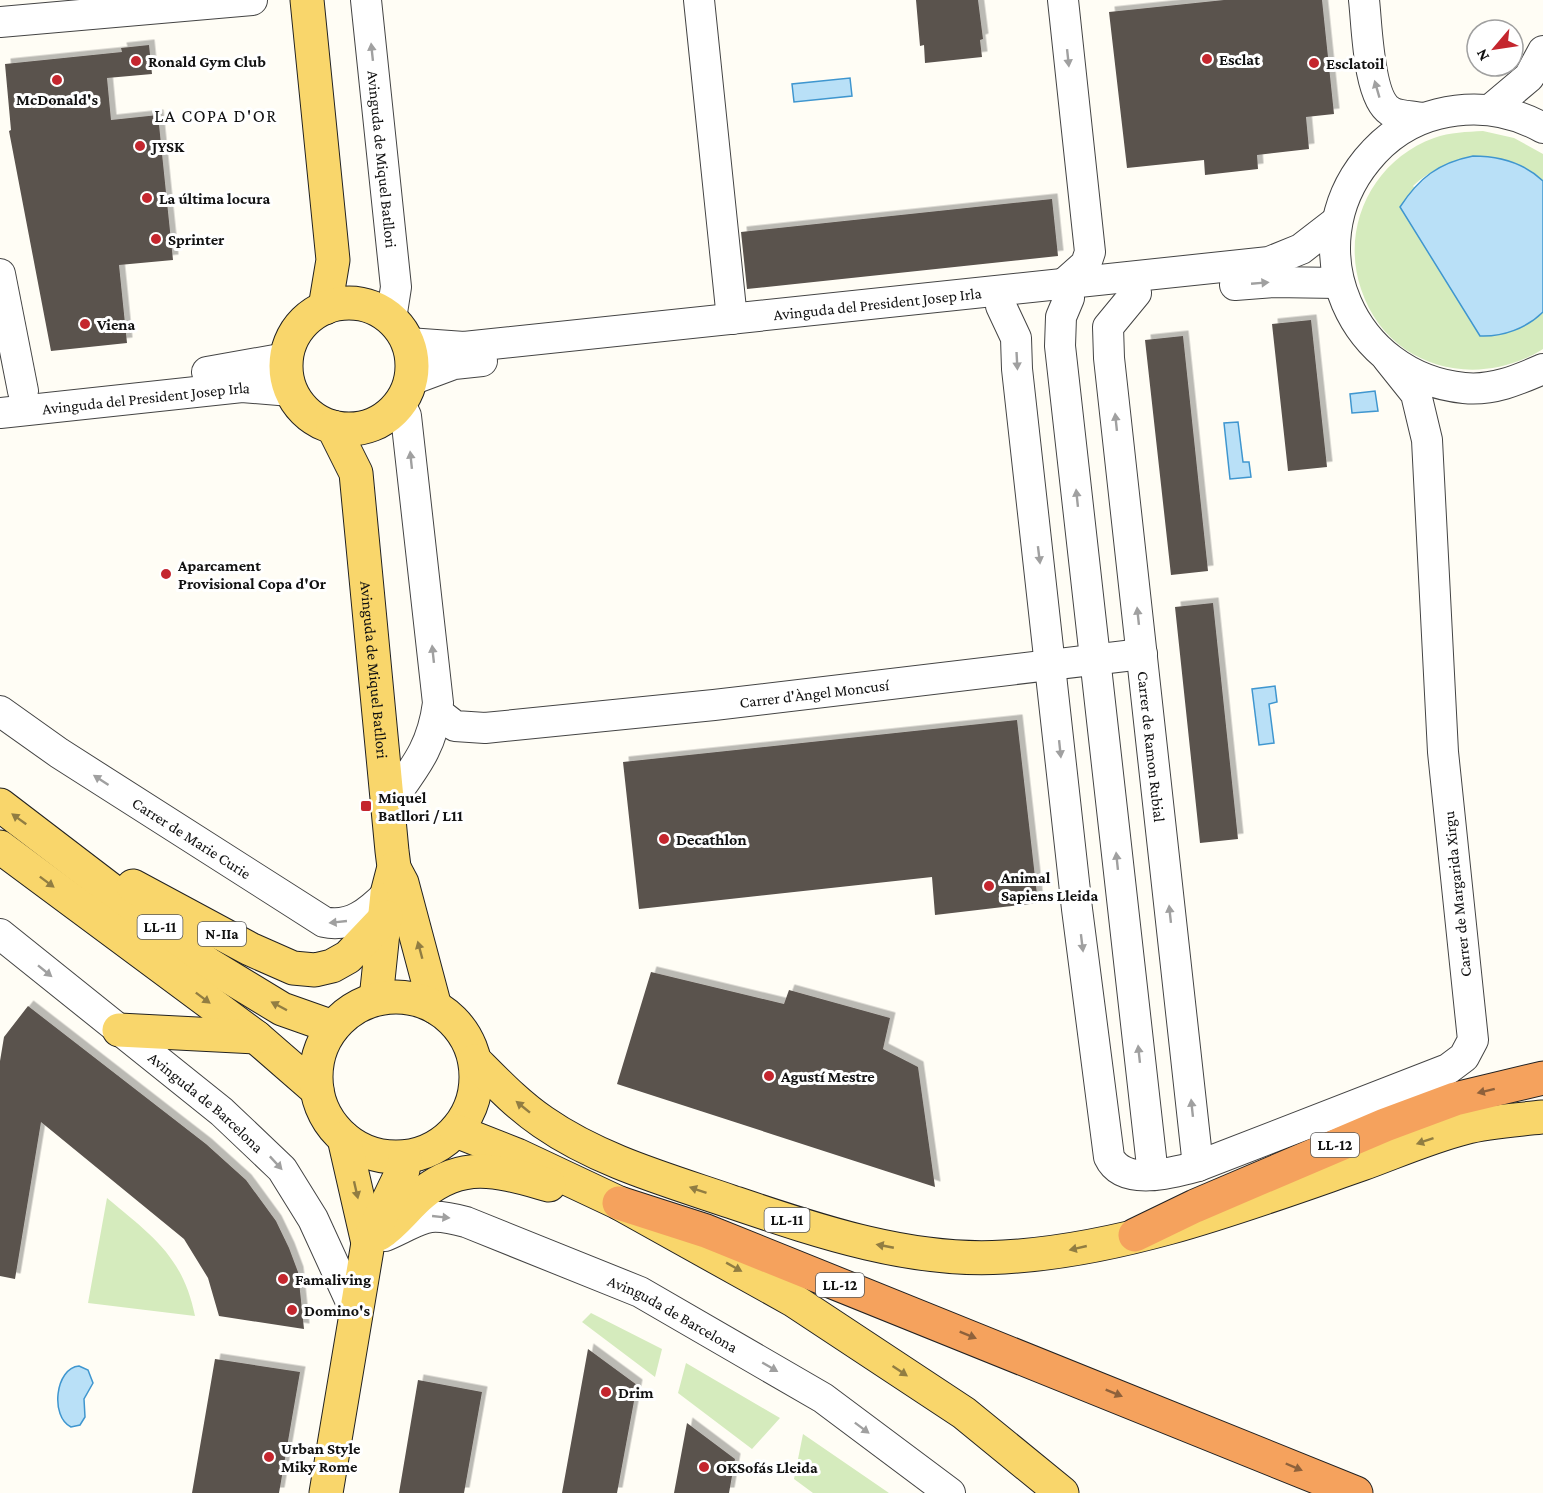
<svg xmlns="http://www.w3.org/2000/svg" width="1543" height="1493" viewBox="0 0 1543 1493" font-family="'Crimson Pro',serif">
<defs>
<filter id="shadow"><feDropShadow dx="5.5" dy="-5.5" stdDeviation="0" flood-color="#0004"/></filter>
</defs>
<rect width="100%" height="100%" fill="#fffdf5"/>
<path fill="#d5ebbd" d="M1483,131l31,7 29,16v27c-37,-35 -95,-28 -130,5l124,132 6,-6v37c-67,42 -156,19 -182,-60 -21,-62 12,-129 73,-151 16,-6 33,-6 49,-7z
M107,1198c44,37 76,58 88,118l-107,-13z
M591,1313l71,36 -7,28 -73,-55z
M686,1363l94,55 -28,31 -74,-56z
M803,1434l86,59h-76l-19,-14z"/>
<path fill="#b9e0f7" stroke="#3f96cf" stroke-width="1.5" d="M850,78l2,18 -58,6 -2,-18z
M1473,156c26,0 51,7 70,25v131c-16,16 -40,25 -63,24l-80,-129c19,-29 38,-44 73,-51z
M1375,391l3,20 -26,2 -2,-19z
M1238,422l5,40h6l2,15 -21,2 -6,-56z
M1275,686l2,16 -8,2 5,39 -15,2 -7,-56z
M79,1366l9,4 5,13 -9,16 1,18 -5,8 -9,2c-21,-10 -16,-59 8,-61z"/>
<path fill="#5a524d" filter="url(#shadow)" d="M916,0h62l5,39 -3,1 2,17 -57,6 -1,-18 -4,1z
M1224,0h98l12,114 -28,3 3,32 -52,6 1,14 -53,6 -1,-15 -77,8 -18,-156z
M149,45l3,29 -45,4 4,42 47,-5 15,145 -54,5 8,78 -76,8 -42,-220 2,-1 -6,-66 117,-12 -1,-4z
M1052,199l6,57 -311,33 -6,-57z
M1311,320l16,147 -39,4 -16,-147z
M1183,336l25,235 -37,4 -26,-235z
M1213,603l25,236 -38,4 -25,-236z
M1017,720l21,183 -103,12 -3,-38 -293,32 -16,-147z
M651,972l133,32 5,-14 101,28 -7,31 35,18 17,120 -318,-103z
M28,1006l178,138 40,36 30,41 13,27 9,24 6,57 -85,-13 -11,-38 -24,-39 -143,-117 -26,157 -15,-3v-215l4,-24z
M588,1349l49,36 -20,108h-55z
M215,1359l85,13 -21,121h-87z
M418,1380l64,12 -18,101h-65z
M687,1423l48,36 -6,34h-55z"/>
<g fill="none" stroke-linecap="round" stroke-linejoin="round">
<defs>
<g id="minor">
<path id="s1" d="M366,0l30,287 -5,32"/>
<path d="M699,0l33,319"/>
<path d="M1063,0l27,252 -4,12 -19,17"/>
<path d="M1364,0c3,25 4,97 26,111 7,5 22,5 31,7"/>
<path d="M0,22l252,-22"/>
<path d="M1491,109l38,-32 14,-26"/>
<path d="M1543,128c-34,-19 -68,-23 -105,-14 -29,7 -53,24 -71,46 -72,88 -15,217 97,228 28,3 54,-8 79,-19"/>
<path d="M0,274l23,117"/>
<path d="M1235,285l38,-3 65,1"/>
<path id="s2" d="M1136,293l-28,34 1,31 89,808"/>
<path d="M1069,298l-8,19 -1,29 93,829"/>
<path d="M1001,306l15,32 1,31 60,540 32,248c14,30 64,16 89,9l250,-97 16,-12 9,-17 -30,-288 -16,-312 -11,-46 -28,-35"/>
<path id="s3" d="M408,343l56,4 805,-85 32,-13 35,-27"/>
<path d="M207,372l79,-14"/>
<path d="M411,380l43,-16 28,-3"/>
<path id="s4" d="M0,413l242,-26 49,4"/>
<path id="s5" d="M0,711l59,42 265,169c26,6 45,-10 63,-28"/>
<path id="s6" d="M437,712l18,14 30,2 229,-23 428,-51"/>
<path d="M388,805c26,-37 44,-56 50,-102l-32,-287 -6,-12"/>
<path id="s7" d="M0,934l222,178 60,57 31,50 44,96"/>
<path id="s8" d="M385,1236c38,-16 37,-26 81,-14l174,70 183,106 127,95"/>
</g>
<g id="major">
<path d="M307,0l26,260 -8,48"/>
<circle cx="349" cy="366" r="63"/>
<path id="s9" d="M333,427l23,46 36,378 2,16 -7,27 -11,105"/>
<path d="M0,805l208,159 74,45 51,18"/>
<path d="M0,847l256,190 61,53"/>
<path d="M394,868l8,15 33,124"/>
<path d="M133,886l117,63 43,19 22,2 17,-4 16,-9 38,-40"/>
<circle cx="396" cy="1077" r="80"/>
<path d="M119,1030l137,7"/>
<path d="M475,1061c22,22 43,44 68,61 56,39 125,58 189,80 86,29 179,61 272,55 123,-7 243,-53 358,-93 33,-12 67,-27 102,-36 25,-7 53,-8 79,-11"/>
<path d="M456,1131l61,24 102,48 174,97 171,113 98,80"/>
<path d="M344,1138l24,105"/>
<path d="M379,1234c17,-11 28,-28 44,-41 42,-34 78,-21 126,-8"/>
<path d="M326,1493l42,-250 35,-73 2,-13"/>
</g>
<path id="highway" d="M619,1203l87,28 650,262
M1135,1235l60,-29 190,-81 70,-26 88,-21"/>
</defs>
<use href="#minor" stroke="#444" stroke-width="32"/>
<use href="#major" stroke="#222" stroke-width="35"/>
<use href="#highway" stroke="#222" stroke-width="35"/>
<use href="#minor" stroke="#fff" stroke-width="30"/>
<use href="#major" stroke="#f9d66b" stroke-width="33"/>
<use href="#highway" stroke="#f5a25d" stroke-width="33"/>
</g>
<defs><path id="oneway-solid" d="M-6-.8H1V-3.2L6.5 0L1 3.2V.8H-6Z" transform="scale(1.5)"/></defs>
<g fill="#a0a0a0">
<use href="#oneway-solid" transform="translate(372 52) rotate(-96)"/>
<use href="#oneway-solid" transform="translate(1068 58) rotate(84)"/>
<use href="#oneway-solid" transform="translate(1377 89) rotate(-106)"/>
<use href="#oneway-solid" transform="translate(1260 283) rotate(-5)"/>
<use href="#oneway-solid" transform="translate(1017 361) rotate(87)"/>
<use href="#oneway-solid" transform="translate(1116 422) rotate(-96)"/>
<use href="#oneway-solid" transform="translate(411 460) rotate(-96)"/>
<use href="#oneway-solid" transform="translate(1077 498) rotate(-96)"/>
<use href="#oneway-solid" transform="translate(1039 555) rotate(83)"/>
<use href="#oneway-solid" transform="translate(1138 616) rotate(-96)"/>
<use href="#oneway-solid" transform="translate(433 654) rotate(-96)"/>
<use href="#oneway-solid" transform="translate(1060 749) rotate(84)"/>
<use href="#oneway-solid" transform="translate(101 780) rotate(-147)"/>
<use href="#oneway-solid" transform="translate(1117 861) rotate(-96)"/>
<use href="#oneway-solid" transform="translate(1170 914) rotate(-96)"/>
<use href="#oneway-solid" transform="translate(338 922) rotate(174)"/>
<use href="#oneway-solid" transform="translate(1082 943) rotate(83)"/>
<use href="#oneway-solid" transform="translate(45 971) rotate(39)"/>
<use href="#oneway-solid" transform="translate(1139 1054) rotate(-96)"/>
<use href="#oneway-solid" transform="translate(1192 1108) rotate(-96)"/>
<use href="#oneway-solid" transform="translate(276 1163) rotate(47)"/>
<use href="#oneway-solid" transform="translate(441 1217) rotate(6)"/>
<use href="#oneway-solid" transform="translate(770 1367) rotate(30)"/>
<use href="#oneway-solid" transform="translate(862 1428) rotate(37)"/>
</g>
<g fill="#917d42">
<use href="#oneway-solid" transform="translate(19 819) rotate(-144)"/>
<use href="#oneway-solid" transform="translate(47 882) rotate(37)"/>
<use href="#oneway-solid" transform="translate(420 950) rotate(-105)"/>
<use href="#oneway-solid" transform="translate(203 998) rotate(37)"/>
<use href="#oneway-solid" transform="translate(279 1006) rotate(-152)"/>
<use href="#oneway-solid" transform="translate(523 1107) rotate(-141)"/>
<use href="#oneway-solid" transform="translate(1425 1141) rotate(161)"/>
<use href="#oneway-solid" transform="translate(356 1190) rotate(77)"/>
<use href="#oneway-solid" transform="translate(698 1190) rotate(-161)"/>
<use href="#oneway-solid" transform="translate(885 1246) rotate(-169)"/>
<use href="#oneway-solid" transform="translate(1078 1248) rotate(167)"/>
<use href="#oneway-solid" transform="translate(734 1267) rotate(29)"/>
<use href="#oneway-solid" transform="translate(900 1371) rotate(34)"/>
</g>
<g fill="#8e613b">
<use href="#oneway-solid" transform="translate(1486 1091) rotate(166)"/>
<use href="#oneway-solid" transform="translate(968 1335) rotate(22)"/>
<use href="#oneway-solid" transform="translate(1114 1393) rotate(22)"/>
<use href="#oneway-solid" transform="translate(1294 1467) rotate(23)"/>
</g>
<g fill="#c4262e" stroke="#fff" stroke-width="2">
<circle cx="1207" cy="59" r="6"/>
<circle cx="136" cy="61" r="6"/>
<circle cx="1314" cy="63" r="6"/>
<circle cx="57" cy="80" r="6"/>
<circle cx="140" cy="146" r="6"/>
<circle cx="147" cy="198" r="6"/>
<circle cx="156" cy="239" r="6"/>
<circle cx="85" cy="324" r="6"/>
<circle cx="166" cy="574" r="6"/>
<rect x="360" y="800" width="12" height="12" rx="3"/>
<circle cx="664" cy="839" r="6"/>
<circle cx="989" cy="886" r="6"/>
<circle cx="769" cy="1076" r="6"/>
<circle cx="283" cy="1279" r="6"/>
<circle cx="292" cy="1310" r="6"/>
<circle cx="606" cy="1392" r="6"/>
<circle cx="269" cy="1457" r="6"/>
<circle cx="704" cy="1467" r="6"/>
</g>
<g text-anchor="middle" dominant-baseline="central" stroke-width="6" stroke-linejoin="round" paint-order="stroke">
<g fill="#fff" stroke="#585858" stroke-width="1.5">
<rect x="137.5" y="915" width="45" height="24" rx="4.5"/>
<rect x="198" y="922" width="48" height="24" rx="4.5"/>
<rect x="1311" y="1133" width="48" height="24" rx="4.5"/>
<rect x="764.5" y="1208" width="45" height="24" rx="4.5"/>
<rect x="816" y="1273" width="48" height="24" rx="4.5"/>
</g>
<g font-size="15" font-weight="bold" fill="#111">
<text x="160" y="927">LL-11</text>
<text x="222" y="934">N-IIa</text>
<text x="1335" y="1145">LL-12</text>
<text x="787" y="1220">LL-11</text>
<text x="840" y="1285">LL-12</text>
</g>
<g font-size="16" font-weight="bold" fill="#111" stroke="#fff" text-anchor="start">
<text x="1219" y="59">Esclat</text>
<text x="148" y="61">Ronald Gym Club</text>
<text x="1326" y="63">Esclatoil</text>
<text x="57" y="99" text-anchor="middle">McDonald's</text>
<text x="152" y="146">JYSK</text>
<text x="159" y="198">La última locura</text>
<text x="168" y="239">Sprinter</text>
<text x="97" y="324">Viena</text>
<text x="178" y="565">Aparcament<tspan x="178" dy="18">Provisional Copa d'Or</tspan></text>
<text x="378" y="797">Miquel<tspan x="378" dy="18">Batllori / L11</tspan></text>
<text x="676" y="839">Decathlon</text>
<text x="1001" y="877">Animal<tspan x="1001" dy="18">Sapiens Lleida</tspan></text>
<text x="781" y="1076">Agustí Mestre</text>
<text x="295" y="1279">Famaliving</text>
<text x="304" y="1310">Domino's</text>
<text x="618" y="1392">Drim</text>
<text x="281" y="1448">Urban Style<tspan x="281" dy="18">Miky Rome</tspan></text>
<text x="716" y="1467">OKSofás Lleida</text>
</g>
<g font-size="16" fill="#111" stroke="#fff">
<text stroke="none"><textPath href="#s1" startOffset="160">Avinguda de Miquel Batllori</textPath></text>
<text stroke="none"><textPath href="#s3" startOffset="472">Avinguda del President Josep Irla</textPath></text>
<text stroke="none"><textPath href="#s4" startOffset="147">Avinguda del President Josep Irla</textPath></text>
<text stroke="none"><textPath href="#s9" startOffset="249">Avinguda de Miquel Batllori</textPath></text>
<text stroke="none"><textPath href="#s6" startOffset="384">Carrer d'Àngel Moncusí</textPath></text>
<text stroke="none"><textPath href="#s2" startOffset="466">Carrer de Ramon Rubial</textPath></text>
<text stroke="none"><textPath href="#s5" startOffset="230">Carrer de Marie Curie</textPath></text>
<text transform="translate(1457 894) rotate(-96)">Carrer de Margarida Xirgu</text>
<text stroke="none"><textPath href="#s7" startOffset="266">Avinguda de Barcelona</textPath></text>
<text stroke="none"><textPath href="#s8" startOffset="312">Avinguda de Barcelona</textPath></text>
</g>
<g font-size="18" letter-spacing="1.5" fill="#111" stroke="#fff">
<text x="216" y="116">LA COPA D'OR</text>
</g>
</g>
<g transform="translate(1495 48) rotate(241)"><circle r="28" fill="#ffffff" stroke="#a0a0a0" stroke-width="1.5"/>
<path d="M0-4.5L10 22L0 15L-10 22Z" fill="#c4262e"/>
<text y="-9" font-size="16" font-weight="bold" text-anchor="middle" fill="#111111">N</text>
</g>
</svg>
